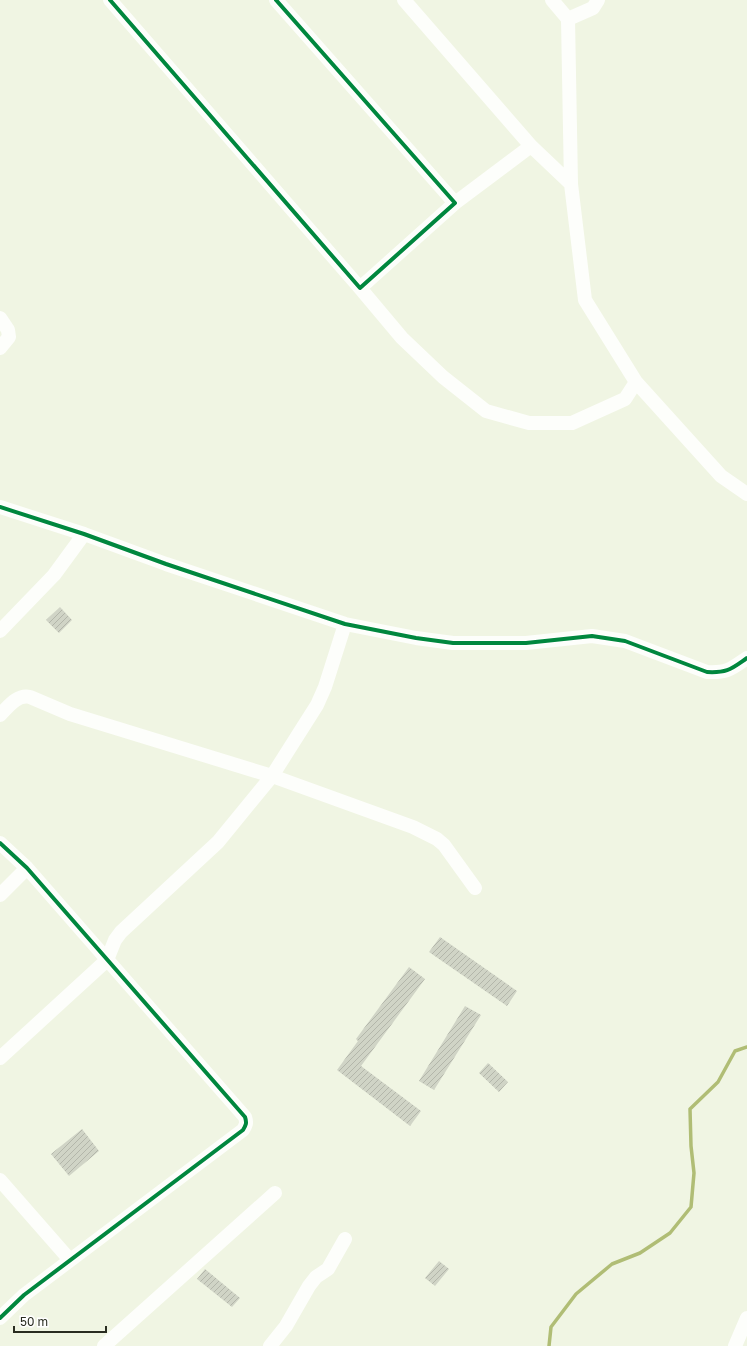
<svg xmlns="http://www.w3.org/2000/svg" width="747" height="1346" viewBox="0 0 747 1346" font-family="'Golos Text',sans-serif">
<defs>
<pattern id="building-hatch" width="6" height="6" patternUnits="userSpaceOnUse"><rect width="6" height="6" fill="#d0d4c6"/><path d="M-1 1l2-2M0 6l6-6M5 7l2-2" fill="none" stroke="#b3b6aa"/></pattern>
</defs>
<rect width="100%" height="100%" fill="#f0f5e3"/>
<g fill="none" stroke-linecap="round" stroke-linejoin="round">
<path stroke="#b0bd75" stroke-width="3.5" d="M549,1346l2,-19 25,-33 36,-30 28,-11 30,-20 21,-26 3,-34 -3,-27 -1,-37 28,-27 17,-31 12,-4"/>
</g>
<path fill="url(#building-hatch)" d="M60,607l12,13 -13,13 -13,-13z
M440,937l77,54 -10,15 -78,-54z
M409,967l16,12 -64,87 60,45 -11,15 -73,-56 21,-29 -2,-2z
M465,1006l16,9 -47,75 -15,-9z
M488,1063l20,19 -9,10 -20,-19z
M82,1129l17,22 -30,25 -18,-22z
M439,1261l10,8 -14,17 -10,-8z
M205,1269l35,29 -8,9 -35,-28z"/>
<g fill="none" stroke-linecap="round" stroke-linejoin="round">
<path stroke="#fdfefb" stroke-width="14" d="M110,0l250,288 95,-85 -179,-203
M404,0l127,146 -76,57
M552,0l16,19 3,165
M568,19l25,-11 5,-8
M360,288l42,50 41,39 43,34 43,12h43l53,-24 11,-17 -51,-82 -14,-116 -40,-38
M0,318l8,12 1,7 -9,11
M636,382l85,94 26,18
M0,507l84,27 82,30 179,60 71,14 37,5h73l66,-7 33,5 82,31c21,1 24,-3 40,-14
M0,631l54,-56 30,-41
M0,715c8,-8 17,-21 30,-18l40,17 202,62 141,51 24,12 7,6 31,43
M0,843l27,25 218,249c2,6 1,8 -2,13l-219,165 -24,23
M0,895l27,-27
M0,1058l107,-98 8,-20 6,-8 97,-90 54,-66 45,-71 8,-18 20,-63
M0,1180l70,80
M104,1346l171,-153
M270,1346l16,-20 23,-40 7,-9 12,-8 17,-30
M735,1346l12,-28"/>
<defs>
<path id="cycleway" d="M110,0l250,288 95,-85 -179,-203
M0,507l84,27 82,30 179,60 71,14 37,5h73l66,-7 33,5 82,31c21,1 24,-3 40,-14
M0,843l27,25 218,249c2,6 1,8 -2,13l-219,165 -24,23"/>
</defs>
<use href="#cycleway" stroke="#fff" stroke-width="6"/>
<use href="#cycleway" stroke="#00873e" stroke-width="4"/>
</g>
<path d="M14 1326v6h92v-6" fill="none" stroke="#292c20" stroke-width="2"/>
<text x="20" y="1326" font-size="12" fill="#292c20" stroke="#ffffff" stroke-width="3" paint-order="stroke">50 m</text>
</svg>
